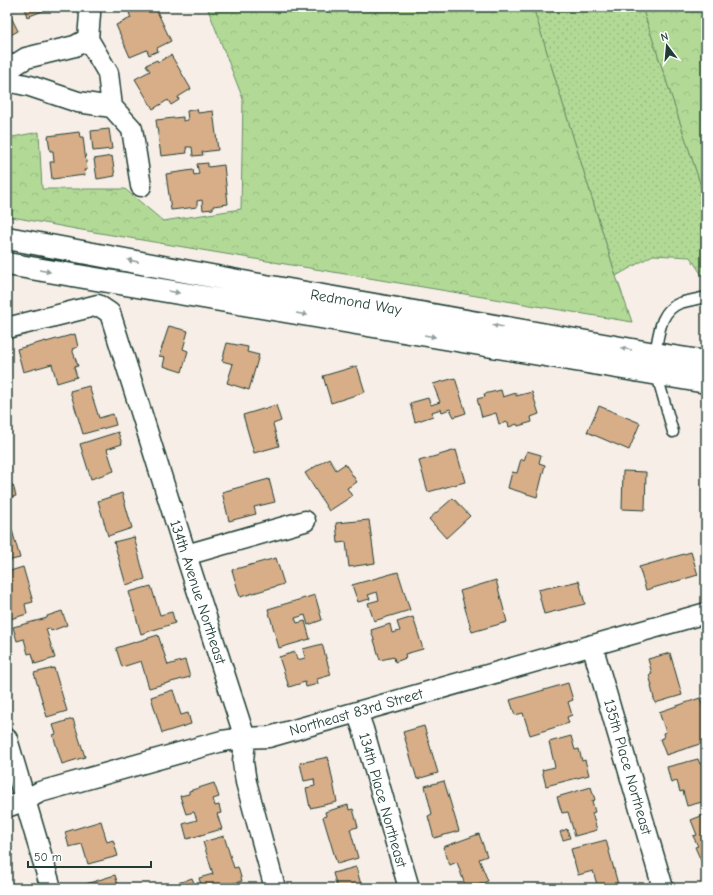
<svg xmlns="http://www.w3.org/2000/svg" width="713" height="895" viewBox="0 0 713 895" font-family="'Comic Neue',sans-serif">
<defs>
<pattern id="grass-dots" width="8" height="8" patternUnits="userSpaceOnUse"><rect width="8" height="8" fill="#b2da96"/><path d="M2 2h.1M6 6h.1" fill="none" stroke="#99bc82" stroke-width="1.8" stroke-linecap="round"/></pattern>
<pattern id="forest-crowns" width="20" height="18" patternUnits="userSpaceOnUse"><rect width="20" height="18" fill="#b2da96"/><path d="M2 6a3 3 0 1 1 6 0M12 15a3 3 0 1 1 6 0" fill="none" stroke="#99bc82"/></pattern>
</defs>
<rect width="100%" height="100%" fill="#f7efe7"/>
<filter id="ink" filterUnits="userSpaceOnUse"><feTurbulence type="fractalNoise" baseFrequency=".025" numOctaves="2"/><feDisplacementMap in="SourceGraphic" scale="8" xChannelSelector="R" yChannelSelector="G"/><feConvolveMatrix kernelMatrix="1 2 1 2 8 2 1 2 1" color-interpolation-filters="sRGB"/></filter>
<g filter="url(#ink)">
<path fill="url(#grass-dots)" stroke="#688c65" d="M533,7h109l64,194v80l-16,-24 -37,-2 -37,21z"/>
<path fill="url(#forest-crowns)" stroke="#688c65" d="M207,7h326l83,269 16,46 -556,-93 -69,-13v-78l32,-6 3,57h83l38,32 78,-12 2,-110z
M642,7h64v194z"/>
<path fill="#d8ae89" stroke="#1f3d34" d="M24,7h23l1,2 -21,8z
M150,7h5l16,34 -14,7 1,3 -9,4 -2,-5 -17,7 -14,-32 15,-7 -2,-5 10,-5 2,3z
M7,9l11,22 -11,6z
M171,55l20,34 -13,8 1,3 -8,5 -3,-5 -15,9 -18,-30 15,-8 -4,-6 11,-5 1,2z
M197,109l1,4 15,-2 5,39 -16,2 1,3 -10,1 -1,-9h-6l1,6 -26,3 -5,-36 27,-3v4l5,-1 -1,-9z
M109,129l3,20 -19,2 -2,-20z
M79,132l1,5h3l4,33h-3l1,5 -33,4 -2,-17h4l-1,-11h-3l-2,-15z
M112,156l3,20 -18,3 -3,-20z
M208,163v4l16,-2 4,39 -15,2v3l-10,1 -1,-10 -5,1v6l-26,3 -5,-36 27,-4 1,5 5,-1 -2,-10z
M169,326l19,5 -5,18 5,2 -6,21 -19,-6 2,-9 -6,-1z
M75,334l3,13 -6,2 6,17 -4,1 3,10 -20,6 -5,-19 -29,8 -6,-23 29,-8v1z
M227,343l21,4 -1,5 12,3 -10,35 -22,-7 6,-19 -11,-3z
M357,366l8,26 -34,11 -8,-27z
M455,378l11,35 -12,4 -4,-8 -8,3 -1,-3 -9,3 1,4 -18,6 -5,-19 18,-5 3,7 9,-3 -7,-18z
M89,386l10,32 14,-4 3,11 -33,9 -13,-43z
M501,390l2,7 13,-4v3l16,-4 7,22 -8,3 1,5 -14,4 -1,-2 -8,3 -1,-5 -9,2 -3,-11 -14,4 -5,-18 8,-2 -1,-3z
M276,405l5,16 -8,3 6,22 -25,7 -11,-38z
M599,406l41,17 -11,27 -42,-18z
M118,432l4,12 -15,5 7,22 -23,8 -11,-35z
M456,450l9,32 -37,10 -9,-31z
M527,451l14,4 -2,8 6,2 -8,32 -29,-9 4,-16 5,1 4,-14 3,2z
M329,458l7,12 9,-6 12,18 -10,6 5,8 -23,15 -24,-38z
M623,471l23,1 -1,38 -23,-1z
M269,479l6,23 -21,5 2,7 -27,7 -7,-29z
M13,485l3,11 -8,2 3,9 -4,2v-22z
M122,493l10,35 -24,8 -10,-35z
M453,498l17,18 -24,22 -17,-19z
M369,520l6,43 -26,4 -3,-25 -8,1 -2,-20z
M7,523h3l10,35 -13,3z
M134,537l11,42 -19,6 -12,-43z
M691,552l7,23 -52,15 -7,-23z
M276,558l8,26 -44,13 -8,-27z
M23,567l10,35 -8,2 2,10 -20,6v-48z
M398,572l12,38 -36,11 -6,-18 11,-3 -2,-8 -9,3 2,4 -12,3 -6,-17z
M496,580l11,42 -35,10 -12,-41z
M579,581l6,23 -41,10 -6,-24z
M151,586l9,29 12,-3 3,11 -34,11 -12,-42z
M315,595l7,25 -14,5 -3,-10 -10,3 2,5 8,-2 5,18 -31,9 -11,-39z
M62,611l5,14 -16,6 -1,-3 -4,1 9,29 -20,6 -3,-11 -4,1 -4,-15 -7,2 -4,-14 34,-9v-2z
M413,617l10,32 -18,5 1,4 -11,4 -1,-5 -14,3 -9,-30 19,-6 2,9 8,-2 -3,-9z
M158,635l10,30 17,-5 5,17 -41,11 -8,-27 -19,6 -6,-19z
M322,644l9,31 -14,4 1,5 -12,3 -1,-5 -16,5 -10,-30 16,-5 2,8 8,-2 -2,-9z
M670,653l12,42 -27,8 -4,-17h1l-3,-11 3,-1 -4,-15z
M54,668l13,43 -20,6 -13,-44z
M568,683l5,17 -5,2 4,13 -5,2 2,6 -39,12 -7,-22 -8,2 -5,-15z
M173,690l8,25 7,-2 3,11 -29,9 -11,-36z
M700,698l6,18v26l-40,13 -6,-16 4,-1 -1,-5 3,-1 -7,-20z
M73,719l12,38 -23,7 -9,-29 3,-1 -3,-9z
M424,726l14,47 -21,6 -14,-47z
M571,736l4,14 4,-1 3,12 3,-1 4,15 -43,11 -4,-16 13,-3 -6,-25z
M328,757l9,45 -27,6 -4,-20 9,-2 -1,-7 -10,2 -4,-18z
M698,759l2,5 6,-1v16h-2l2,6v16l-19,5 -4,-15 -3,1 -3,-11 -6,2 -4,-16z
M444,781l15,50 -25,7 -6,-22 4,-2 -7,-28z
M214,783l5,14 -6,2 2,7 4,-1 2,8 -4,1 5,15 -35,10 -4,-15 14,-4 -3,-8 -8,2 -6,-18 9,-2v-3z
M591,787l4,13 -3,1 3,11 -3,1 5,17 -22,6 -7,-24 -6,1 -5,-16z
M348,805l1,5 4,-1 5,18 -8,2 8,29 -21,6 -14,-47 3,-1 -1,-4z
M706,814v48l-4,1 -7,-16 3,-1 -5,-10 4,-1 -6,-15z
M101,821l6,21 6,-2 5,16 -30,8 -6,-20 -13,3 -4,-15z
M567,829l3,9 -7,2 -3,-8z
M479,834l8,22 -8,3 9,22 -18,7h-4l-9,-26 -7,3 -7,-18z
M224,836l10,32 4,-1 4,14 -25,7h-15l-3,-10 14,-4 -10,-32z
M606,840l13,48h-21l-5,-17 -15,4 -7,-26z
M356,867l6,21h-25l-4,-15z
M115,875l4,13h-32l-1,-4z
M192,878l4,10h-22l-1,-3z"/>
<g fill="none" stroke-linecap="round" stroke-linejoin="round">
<defs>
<path id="lane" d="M655,354c4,-19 4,-43 25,-51 6,-2 14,-3 21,-5
M657,374l3,12 13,46"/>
<path id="street" d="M88,7l2,7 -2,25 20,34 4,34 20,22 9,57
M7,70l19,-12 49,-12 13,-7
M7,81l23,5 48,16 34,5
M7,328l91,-23 12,8 76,242 59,183 -2,24 3,20 29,106
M186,555l119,-34
M592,645l71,243
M357,712l6,17 46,159
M7,739l44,149
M7,807l18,-7 15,-8 182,-51 23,-3 24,-1 437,-124"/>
<path id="primary" d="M7,238l247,46 401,70 51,8
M7,264l699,118"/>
</defs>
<use href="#lane" stroke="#1f3d34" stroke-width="13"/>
<use href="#street" stroke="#1f3d34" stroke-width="23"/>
<use href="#primary" stroke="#1f3d34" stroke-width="25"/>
<use href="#lane" stroke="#fff" stroke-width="10"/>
<use href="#street" stroke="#fff" stroke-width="20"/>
<use href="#primary" stroke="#fff" stroke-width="22"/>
</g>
<defs><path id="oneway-solid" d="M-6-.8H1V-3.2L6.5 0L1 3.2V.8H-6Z"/></defs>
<g fill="#8f9e9a">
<use href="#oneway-solid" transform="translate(133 261) rotate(-169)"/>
<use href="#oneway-solid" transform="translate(45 271) rotate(10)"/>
<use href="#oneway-solid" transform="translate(174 292) rotate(10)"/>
<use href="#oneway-solid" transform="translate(302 314) rotate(10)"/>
<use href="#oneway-solid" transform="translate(498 326) rotate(-170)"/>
<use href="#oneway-solid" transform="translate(430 336) rotate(10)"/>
<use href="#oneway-solid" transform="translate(626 349) rotate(-170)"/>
</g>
</g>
<g text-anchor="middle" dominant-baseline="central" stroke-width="3" stroke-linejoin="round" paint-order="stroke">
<g font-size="15" fill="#1f3d34" stroke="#fff">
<text transform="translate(356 302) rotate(10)">Redmond Way</text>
<text transform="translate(198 592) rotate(72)">134th Avenue Northeast</text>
<text transform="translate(356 712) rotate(-16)">Northeast 83rd Street</text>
<text transform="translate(628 767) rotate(74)">135th Place Northeast</text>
<text transform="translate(383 800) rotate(74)">134th Place Northeast</text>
</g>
</g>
<rect width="713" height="895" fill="none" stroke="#fff" stroke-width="24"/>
<rect x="12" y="12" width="689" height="871" fill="none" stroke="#1f3d34" stroke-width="1.5" filter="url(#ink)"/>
<g transform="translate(667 46) rotate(344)" stroke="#ffffff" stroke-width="3" paint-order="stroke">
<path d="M0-3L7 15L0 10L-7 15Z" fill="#1f3d34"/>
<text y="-6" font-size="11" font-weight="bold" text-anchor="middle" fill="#1f3d34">N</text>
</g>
<path d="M28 861v6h123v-6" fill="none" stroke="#1f3d34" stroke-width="2"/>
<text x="34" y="861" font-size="12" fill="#1f3d34" stroke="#ffffff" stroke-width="3" paint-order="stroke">50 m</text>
</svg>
